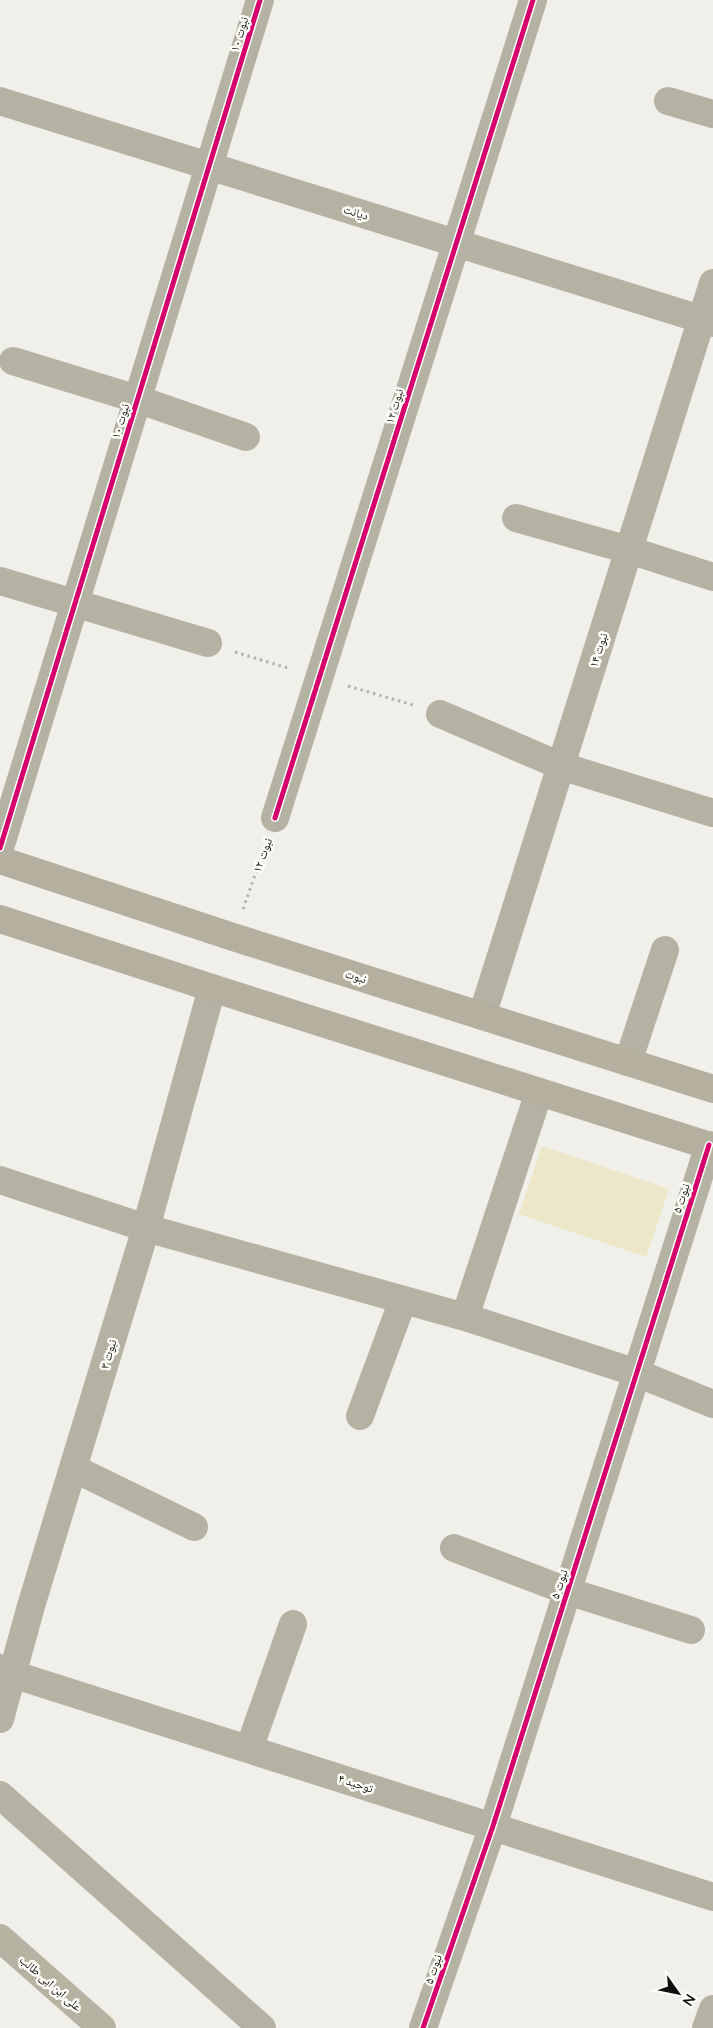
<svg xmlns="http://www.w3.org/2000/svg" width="713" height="2028" viewBox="0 0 713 2028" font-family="Lato,'Noto Naskh Arabic',sans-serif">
<rect width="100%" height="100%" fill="#f0efe9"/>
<path fill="#ede7c9" d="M542,1146l127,43 -23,68 -127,-43z"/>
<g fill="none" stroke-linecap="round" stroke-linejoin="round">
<path stroke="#b4b2a8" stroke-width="3" stroke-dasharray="2.5 4" stroke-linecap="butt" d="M235,652l56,17
M348,686l65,19
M243,909l23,-65"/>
<path stroke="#b4b2a3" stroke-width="28" d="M668,101l45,13
M13,361l124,38 109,38
M516,518l113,32 84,27
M0,581l208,62
M440,714l121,52 152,47
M275,818l258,-818
M0,848l260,-848
M482,1016l231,-733
M628,1062l37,-112
M0,1180l146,48 319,89 172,56 76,31
M465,1317l74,-225
M360,1416l43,-116
M73,1468l121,59
M454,1548l113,43 124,39
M0,1668l12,6 701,223
M0,1719l31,-113 115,-378 66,-240
M249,1749l44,-125
M0,1795l262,233
M423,2028l70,-202 216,-681
M706,2028l7,-19"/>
<path stroke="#b4b2a3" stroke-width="28" d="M0,101l713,222"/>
<path stroke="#b4af9f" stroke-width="28" d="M0,860l233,77 480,152
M0,919l212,69 501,159"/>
<path stroke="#b6b3a3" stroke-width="28" d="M0,1938l102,90"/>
<defs>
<path id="cycleway" d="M275,818l258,-818
M0,848l260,-848
M423,2028l70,-202 216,-681"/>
</defs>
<use href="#cycleway" stroke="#fffef9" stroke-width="8"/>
<use href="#cycleway" stroke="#d6006c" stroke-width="5"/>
</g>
<g text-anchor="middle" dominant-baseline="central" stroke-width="5" stroke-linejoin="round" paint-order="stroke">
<g font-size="12" fill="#0f0e0b" stroke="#fffef9">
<text transform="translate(239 34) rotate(-73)">نبوت ۱۰</text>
<text transform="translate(356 212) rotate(17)">دیانت</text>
<text transform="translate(394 406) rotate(-73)">نبوت ۱۲</text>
<text transform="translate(120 421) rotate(-73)">نبوت ۱۰</text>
<text transform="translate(598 650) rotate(-72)">نبوت ۱۴</text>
<text transform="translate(262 855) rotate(-70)">نبوت ۱۲</text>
<text transform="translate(356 976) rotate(18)">نبوت</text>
<text transform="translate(681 1198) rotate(-72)">نبوت ۵</text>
<text transform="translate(108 1354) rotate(-73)">نبوت ۳</text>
<text transform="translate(559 1584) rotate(-72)">نبوت ۵</text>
<text transform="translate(356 1783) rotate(18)">توحید ۴</text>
<text transform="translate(433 1969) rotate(-71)">نبوت ۵</text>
<text transform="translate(51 1983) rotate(41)">علی ابن ابی طالب</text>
</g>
</g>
<g transform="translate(678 1993) rotate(123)" stroke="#fffef9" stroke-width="4" paint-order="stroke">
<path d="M0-4L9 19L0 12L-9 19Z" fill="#0f0e0b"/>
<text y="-8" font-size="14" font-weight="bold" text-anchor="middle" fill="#0f0e0b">N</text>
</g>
</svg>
